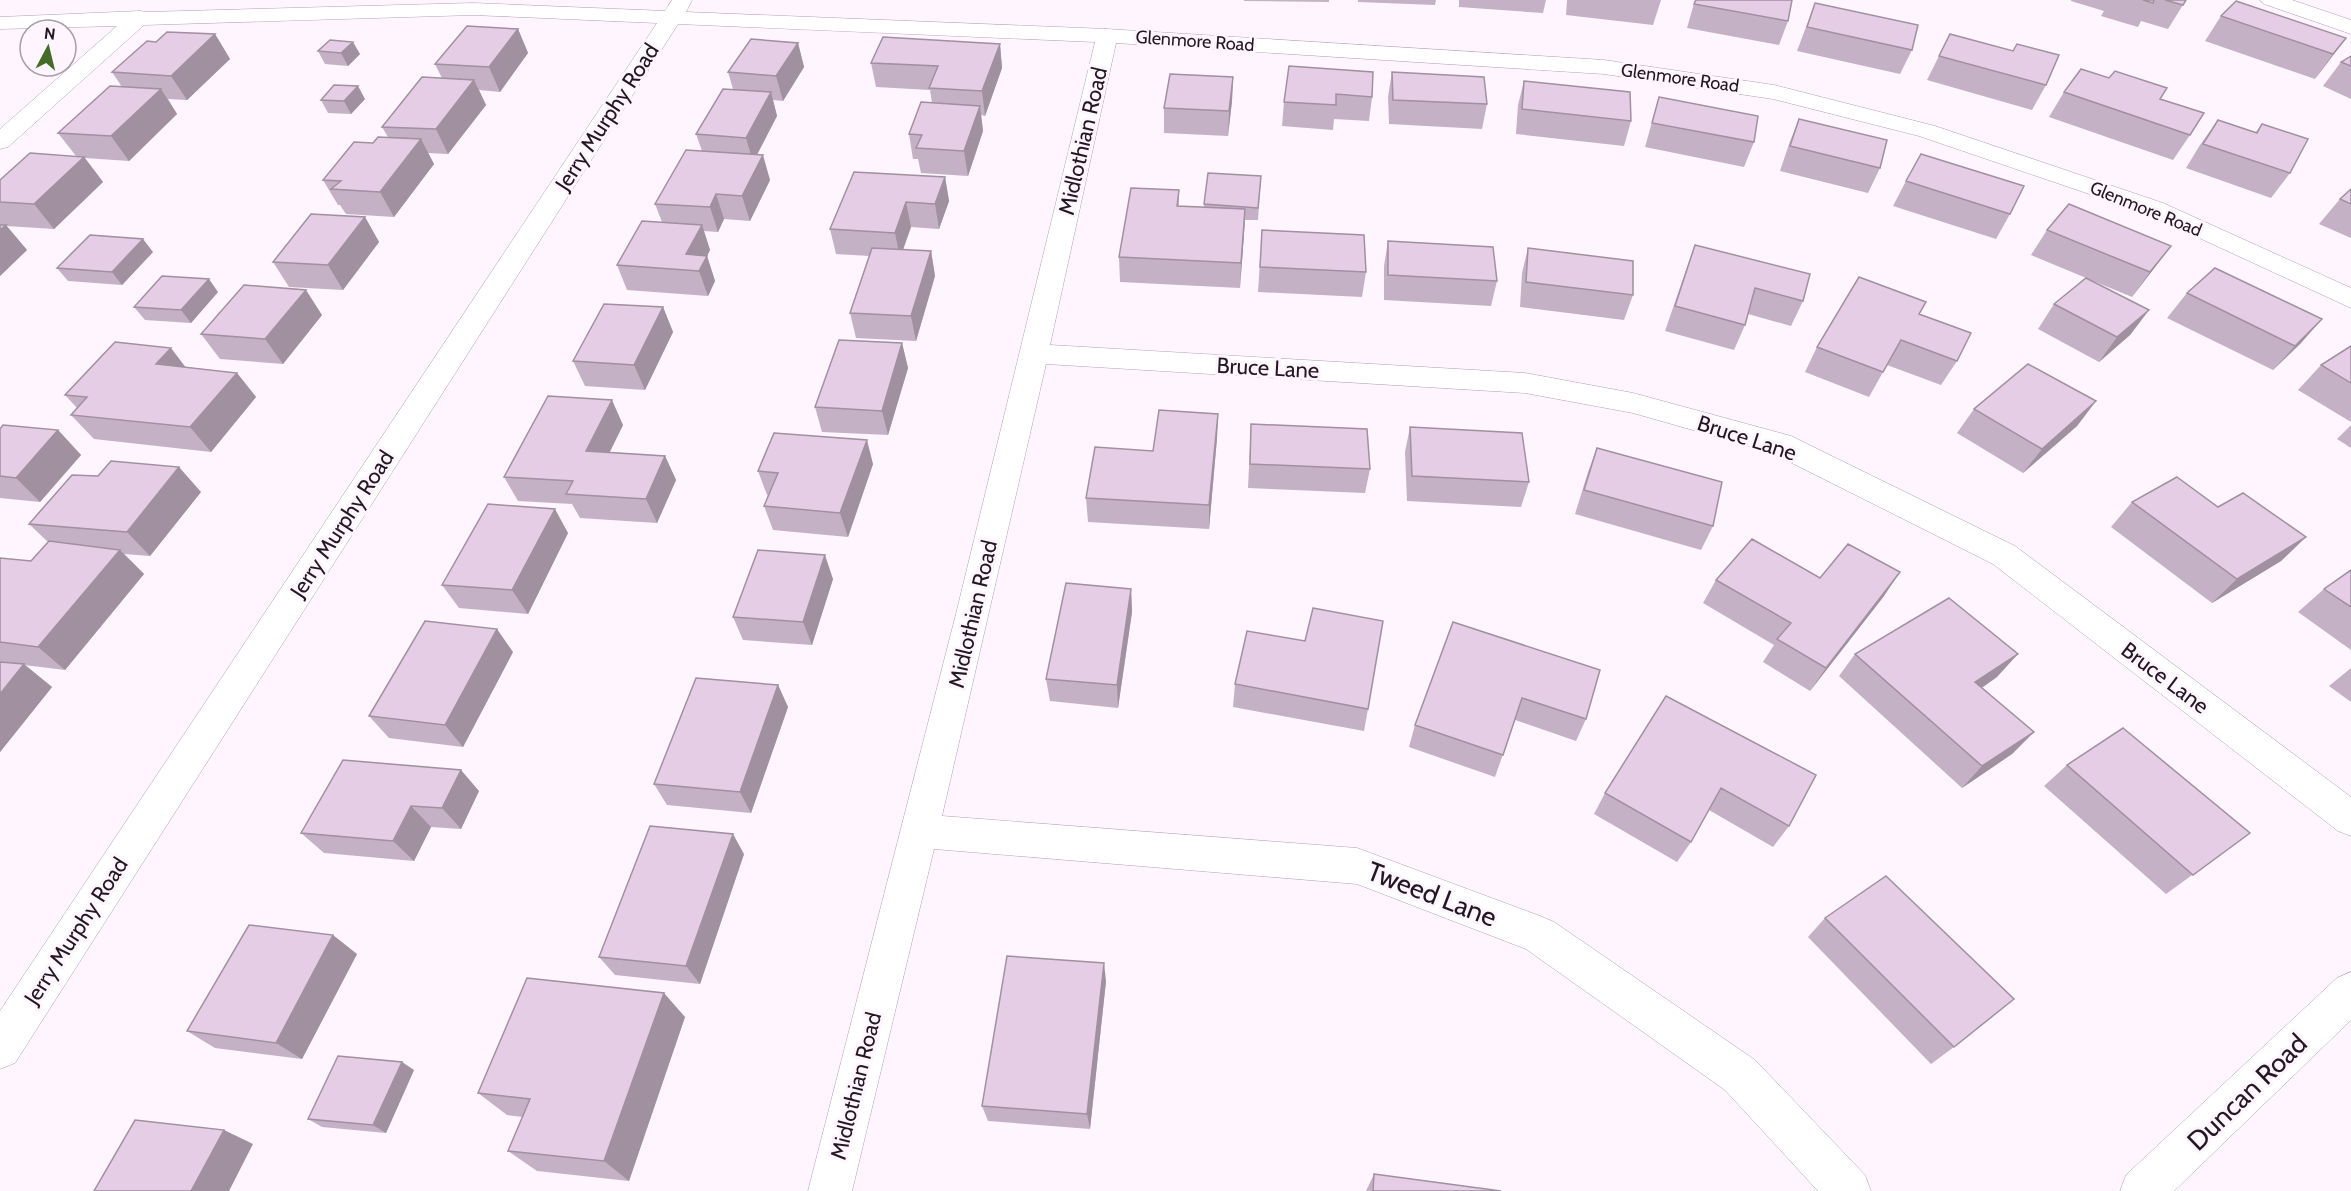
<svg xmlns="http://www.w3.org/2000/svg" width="2351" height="1191" viewBox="0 0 2351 1191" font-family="Cabin,sans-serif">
<rect width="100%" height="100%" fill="#fef5fe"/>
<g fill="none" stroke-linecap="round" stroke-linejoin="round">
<defs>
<path id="minor" d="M672,0h20l-6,12 421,17 497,31 170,25 161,41 228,77 188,85v20l-206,-95 -226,-77 -146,-37 -169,-25 -488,-31 -66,302 475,28 108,20 158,43 224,110 336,251v39l-13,-5 -345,-267 -223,-112 -137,-39 -108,-20 -479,-29 -104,452 415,32 183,68 14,6 201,138 110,115 6,16h-53l-93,-101 -199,-141 -169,-65 -423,-35 -82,342h-44l148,-577 139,-572 -417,-18 -663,1039 -15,6v-58l657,-988 -184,-8 -329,10 -136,122 -8,2v-20l117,-103 -117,3v-12l140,-6 7,1 326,-9 192,8z
M2260,0h32l59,20v14l-87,-30z
M2351,972v48l-177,171h-54l6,-16 211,-197z"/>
</defs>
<use href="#minor" stroke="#b39eb4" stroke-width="1"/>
<use href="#minor" fill="#fff" fill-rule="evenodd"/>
</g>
<path fill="#c5b1c5" d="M1244,0h85v2l-85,-1z
M1358,0h78l-1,5 -77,-3z
M1459,0h87l-3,13 -84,-6z
M1567,0h94l-8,25 -87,-10z
M1695,0h97l-4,21 -9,24 -92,-17z
M2071,0h115l-18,29 -27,-8 -3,6 -37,-11 3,-5 -33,-10z
M1815,3l97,47 -12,24 -103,-23z
M2221,16l125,22 -31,41 -110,-38z
M518,29l10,24 -28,39 -21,-2 7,15 -38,49 -20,-1 6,11 -40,53 -48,-3 -6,-9h-2l-15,-25 50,-37 15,-6 -6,-10 60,-49 -7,-14z
M215,34l15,25 -43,41 -19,-1 9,15 -48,47 -44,-3 18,24 -49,47 -48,-3 21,24 -27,26v-96l76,-24 -18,-23 64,-46 -10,-15 44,-30z
M798,43l6,24 -21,34 -10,-1 4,16 -20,39 13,25 -20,41 -26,-2 -6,13 -14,-1 6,19 -3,6 8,25 -7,15 -81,-6 -10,-25 45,-43 -7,-18 47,-53 -6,-17 37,-45 -5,-17z
M1000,44l2,24 -17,48 -4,-1 2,16 -15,45 -47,-3 -3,-14h-5l-4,-25 23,-31 -2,-13 -54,-3 -5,-24z
M318,51l42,3 -12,12 -23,-2z
M2013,51l33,34 -14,25 -105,-30 12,-24z
M2351,56v43l-28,-13 18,-24z
M1373,72l-1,25 -3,24 -35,-2 -1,11 -51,-4 2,-24z
M1392,72l95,32 -5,25 -93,-5 -1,-27z
M1233,77l-1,24 -4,35 -64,-3v-25z
M1524,81l107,40 -7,25 -108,-12 2,-29z
M2064,92l96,7 30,36 -17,25 -124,-43z
M1659,97l95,45 -10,25 -99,-20z
M365,99l-14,15 -23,-1 -7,-13z
M1799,119l81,49 -12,25 -88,-22 9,-27z
M2218,120l37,13 7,-9 28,49 -19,25 -85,-30 14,-23z
M1261,176l-3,44h-13l-5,68 -120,-6 -1,-25 60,-67v16l25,1v-3z
M945,177l4,24 -10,28 -28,-2 -8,23 28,1 4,25 -19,65 -60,-3 -6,-25 19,-57 -33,-2 -6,-25z
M1906,181l104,33 -14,25 -103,-33z
M2351,189v49l-32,-14 21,-25z
M365,217l14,25 -36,48 -54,-3 -16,-25z
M1262,230l104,42 -4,25 -104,-5z
M2047,230l124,16 -39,51 -101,-42z
M1388,241l109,40 -6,25 -107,-6v-34z
M1695,245l108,56 -12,25 -43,-12 -3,11 -11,25 -69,-19 21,-61z
M1528,248l105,47 -9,25 -104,-13 2,-34z
M153,252l-31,33 -54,-4 -11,-13z
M218,292l-27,31 -46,-3 -11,-13z
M2187,293l135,26 -22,25 -27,26 -106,-52z
M2054,304l95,6 -19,25 -31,27 -61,-33z
M663,307l10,25 -28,58 -60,-4 -12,-25z
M1919,314l38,47 -16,24 -54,-20 -18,32 -64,-25 12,-25z
M322,315l-39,49 -63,-5 -19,-25z
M902,343l6,25 -20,67 -66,-3 -7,-25z
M2351,346v76l-53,-32 23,-25z
M186,367l51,6 19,24 -45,55 -117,-13 -23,-24 6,-7 -12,-13z
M2096,401l-19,25 -54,47 -66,-40 17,-24z
M1218,414l-1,24 -8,91 -121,-7 -2,-24 67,-47z
M1251,424l119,45 -5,24 -117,-5z
M623,425l-13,27 55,4 11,24 -19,43 -77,-5 -8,-14 -54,-3 -14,-24z
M2351,425v23l-14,-9z
M1410,427l119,55 -8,25 -114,-6 -2,-49z
M0,429l58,1 23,25 -41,47 -40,-4z
M1597,448l116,78 -12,24 -126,-36 13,-42z
M873,464l-25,73 -75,-7 -9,-24 4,-11h-1l-9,-24z
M201,492l-51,64 -26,-2 20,20 -79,96 -41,-5 28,22 -52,65v-194l31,3 17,-19 -19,-18z
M2132,502l86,5 88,30 -25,24 -69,42 -101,-76z
M568,533l-40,81 -69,-6 -17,-23z
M2351,570v80l-53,-38 26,-23z
M1820,578l64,18 -74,95 -47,-29 11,-17 -71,-42 13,-23z
M833,579l-21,66 -69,-5 -10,-23z
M1131,589l1,23 -14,96 -68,-7 -4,-22z
M513,652l-50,95 -74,-9 -20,-22z
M1855,654l142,23 -15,11 52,44 -22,22 -50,34 -123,-112z
M2351,668v34l-22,-16z
M1600,670l-14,49 -10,22 -61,-21 -20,57 -86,-30 6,-22z
M1235,684l133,25 -4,22 -131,-24z
M778,685l10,22 -37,106 -84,-8 -13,-21z
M1666,696l123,130 -16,21 -64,-37 -18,32 -14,20 -83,-48 11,-21z
M343,760l136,31 -18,38 -30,-2 -17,34 -90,-8 -23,-20z
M2067,765l183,68 -84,61 -122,-108z
M744,854l-44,130 -85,-9 -16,-18z
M1825,918l129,129 -23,17 -123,-127z
M357,954l-55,105 -87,-11 -28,-17z
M1106,981l-16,148 -102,-8 -6,-15z
M685,1017l-56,164 -92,-10 -29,-20 15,-34 -16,-2 -29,-22z
M414,1070l-28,63 -64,-6 -14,-8z
M1374,1174l127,17h-135z"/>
<path fill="#a090a0" d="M518,29l10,24 -28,39 -11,-25z
M215,34l15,25 -43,41 -16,-24z
M2346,38l-18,24 -13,17 18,-25z
M353,42l7,12 -12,12 -7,-13z
M798,43l6,24 -21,34 -7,-25z
M1000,44l2,24 -17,48 -3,-25z
M1233,77l-1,24 -4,35 1,-25z
M474,80l12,25 -38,49 -12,-25z
M358,86l7,13 -14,15 -7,-13z
M161,89l16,25 -48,47 -18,-25z
M771,92l6,24 -24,46 -7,-24z
M980,106l3,25 -15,45 -4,-25z
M421,139l13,25 -40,53 -14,-25z
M763,155l7,25 -20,41 -8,-25z
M84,157l19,25 -49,47 -20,-25z
M945,177l4,24 -10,28 -4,-25z
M716,194l8,25 -6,13 -8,-25z
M906,202l5,25 -11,31 -5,-25z
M1245,209l-1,25 -4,54 1,-25z
M365,217l14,25 -36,48 -15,-25z
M6,225l21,25 -27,26v-46z
M702,225l8,25 -3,6 8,25 -7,15 -9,-25 -13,-17z
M143,239l10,13 -31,33 -10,-13z
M2171,246l-19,25 -20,26 18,-25z
M931,251l4,25 -19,65 -5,-25z
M209,279l9,13 -27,31 -10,-13z
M306,290l16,25 -39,49 -18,-25z
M663,307l10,25 -28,58 -11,-25z
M2149,310l-19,25 -31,27 18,-25z
M2322,319l-22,25 -27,26 22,-24z
M902,343l6,25 -20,67 -6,-24z
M171,348l19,25 -34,-9z
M237,373l19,24 -45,55 -21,-25z
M612,400l11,25 -25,50 -12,-24z
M2096,401l-19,25 -54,47 19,-24z
M1218,414l-1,24 -8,91v-24z
M58,430l23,25 -41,47 -24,-24z
M867,440l6,24 -25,73 -8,-24z
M665,456l11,24 -19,43 -11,-24z
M179,467l22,25 -51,64 -23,-24z
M555,509l13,24 -40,81 -16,-24z
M2306,537l-25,24 -69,42 25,-24z
M120,550l24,24 -79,96 -27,-23z
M825,555l8,24 -21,66 -9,-23z
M1900,572l-16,24 -74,95 16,-23z
M1131,589l1,23 -14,96 -1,-23z
M497,629l16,23 -50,95 -18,-22z
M2018,654l-21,23 -41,28 19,-23z
M24,664l28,23 -52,65v-58z
M778,685l10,22 -37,106 -11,-21z
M2034,732l-22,22 -50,34 20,-22z
M461,770l18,21 -18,38 -19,-21z
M411,806l20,21 -17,34 -21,-20z
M733,834l11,20 -44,130 -14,-18z
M333,935l24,19 -55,105 -26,-16z
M1104,963l2,18 -16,148 -3,-15z
M664,993l21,24 -56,164 -25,-20z
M402,1062l12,8 -28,63 -13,-8z
M224,1130l29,14 -24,47h-38z"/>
<path fill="#e5cee5" stroke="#a090a0" stroke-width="1.5" d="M1696,0h96l-4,21 -94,-17z
M2143,0h11l-1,3z
M2165,0h21l-3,5z
M2236,1l110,37 -13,16 -112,-38z
M1815,3l103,22 -6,25 -105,-23z
M467,26l51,3 -29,38 -54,-3z
M167,32l48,2 -44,42 -59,-4 35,-31 9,1z
M1950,34l63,17 4,-7 42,11 -13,30 -107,-29z
M883,37l117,7 -18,47 -53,-3 9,-22 -67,-3z
M751,39l47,4 -22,33 -48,-4z
M330,40l23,2 -12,11 -23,-2z
M2351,56v10l-10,-4z
M1289,66l84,6 -1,25 -36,-3v11l-52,-3z
M2081,69l28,9 6,-7 52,17 -7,11 44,14 -14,22 -126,-43z
M1392,72l92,5 3,27 -94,-4z
M1170,74l63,3 -4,34 -65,-3z
M422,77l52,3 -38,49 -54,-2z
M1524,81l106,11 1,29 -109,-12z
M334,85l24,1 -14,15 -23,-1z
M110,86l51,3 -50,47 -53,-3z
M723,89l48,3 -25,46 -50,-4z
M1659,97l99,19 -4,26 -102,-19z
M921,102l59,4 -16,45 -48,-3 6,-13 -13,-1z
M1799,119l88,21 -7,28 -90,-22z
M2218,120l39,13 5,-9 46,15 -18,34 -87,-29z
M378,137l43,2 -41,53 -49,-3 10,-8 -18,-1 31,-38 19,1z
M686,150l77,5 -21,41 -26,-2 -6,13 -55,-3z
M30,153l54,4 -50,47 -34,-2v-22z
M1921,154l103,32 -14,28 -104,-33z
M854,172l91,5 -10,27 -29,-2 -11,31 -65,-4z
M1208,173l53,3 -3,32 -54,-4z
M1131,188l48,2 -2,16 68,3 -4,54 -122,-6z
M2351,189v15l-11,-5z
M2069,204l102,42 -21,26 -103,-42z
M311,214l54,3 -37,48 -55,-3z
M642,221l60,4 -16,29 21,2 -8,15 -82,-6z
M0,225h6l-6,5z
M1262,230l102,5 2,37 -106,-5z
M90,235l53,4 -31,33 -55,-4z
M1388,241l105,6 4,34 -109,-6z
M1695,245l115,29 -7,27 -48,-13 -10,37 -70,-19z
M872,248l59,3 -20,65 -61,-3z
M1528,248l105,13v34l-107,-13z
M2215,268l107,51 -27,27 -108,-53z
M162,276l47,3 -28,31 -47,-3z
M1859,277l67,25 -7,12 52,19 -14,28 -56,-21 -18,32 -66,-25z
M2086,278l63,32 -32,27 -63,-33z
M244,285l62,5 -41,49 -64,-5z
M604,304l59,3 -29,58 -61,-4z
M839,340l63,3 -20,68 -67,-4z
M115,342l56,6 -15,16 81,9 -47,54 -119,-12 16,-18 -22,-2z
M2351,346v37l-30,-18z
M2028,364l68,37 -54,48 -68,-40z
M548,396l64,4 -26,51 79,5 -19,43 -80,-5 7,-13 -69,-4z
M1159,410l59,4 -9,91 -123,-7 9,-51 58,4z
M1251,424l116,5 3,40 -120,-5z
M3,425l55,5 -42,48 -16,-2v-47z
M1410,427l112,6 7,49 -117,-6z
M774,433l93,7 -27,73 -76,-7 14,-33 -20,-2z
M1597,448l125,34 -9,44 -129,-36z
M111,461l68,6 -52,65 -98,-8 43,-49 26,1z
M2177,477l41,30 25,-14 63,44 -69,42 -105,-77z
M488,504l67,5 -43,81 -70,-5z
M1752,539l68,39 28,-34 52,28 -74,96 -49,-29 14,-16 -75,-43z
M49,541l71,9 -82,97 -38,-5v-84l31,3z
M758,550l67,5 -22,67 -70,-5z
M2351,570v37l-27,-18z
M1066,583l65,6 -14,96 -71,-6z
M1949,598l69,56 -43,28 59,50 -52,34 -127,-112z
M1313,608l70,13 -15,88 -133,-25 12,-53 58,10z
M425,621l72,8 -52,96 -76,-9z
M1453,622l147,48 -14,49 -64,-21 -19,57 -88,-30z
M0,662l24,2 -24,30z
M696,678l82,7 -38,107 -86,-8z
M1666,696l150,79 -27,51 -68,-38 -30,54 -86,-49z
M2123,728l127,105 -57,42 -126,-110z
M343,760l118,10 -19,38 -31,-2 -18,35 -92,-8z
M650,826l83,8 -47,132 -87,-9z
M1886,876l128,123 -60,48 -129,-129z
M249,925l84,10 -57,108 -89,-12z
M1007,956l97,7 -17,151 -105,-8z
M527,978l137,15 -60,168 -96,-10 22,-52 -52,-6z
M338,1056l64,6 -29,63 -65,-6z
M135,1120l89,10 -33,61h-97z
M1374,1174l127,17h-128z"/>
<g text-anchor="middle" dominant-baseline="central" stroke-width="6" stroke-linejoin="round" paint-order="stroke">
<g font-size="18" fill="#211921" stroke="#fef5fe">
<text transform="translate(1195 41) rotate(4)">Glenmore Road</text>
<text transform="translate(1680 78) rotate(8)">Glenmore Road</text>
<text transform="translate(2146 209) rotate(22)">Glenmore Road</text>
</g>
<g font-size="22" fill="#211921" stroke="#fef5fe">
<text transform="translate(607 117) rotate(-57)">Jerry Murphy Road</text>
<text transform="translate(1083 141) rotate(-77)">Midlothian Road</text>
<text transform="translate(1268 368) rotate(3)">Bruce Lane</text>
<text transform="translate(1747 438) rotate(18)">Bruce Lane</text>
<text transform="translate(342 524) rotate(-57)">Jerry Murphy Road</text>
<text transform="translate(973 614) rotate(-77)">Midlothian Road</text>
<text transform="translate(2165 678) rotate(37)">Bruce Lane</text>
<text transform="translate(76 931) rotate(-57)">Jerry Murphy Road</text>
<text transform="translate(856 1086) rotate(-76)">Midlothian Road</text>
</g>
<g font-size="27" fill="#211921" stroke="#fef5fe">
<text transform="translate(1432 894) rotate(21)">Tweed Lane</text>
<text transform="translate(2247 1092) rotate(-44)">Duncan Road</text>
</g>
</g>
<g transform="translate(48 48) rotate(7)"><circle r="28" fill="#fef5fe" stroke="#a69da6" stroke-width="1.5"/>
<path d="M0-4.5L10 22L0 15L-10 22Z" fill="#446c27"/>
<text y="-9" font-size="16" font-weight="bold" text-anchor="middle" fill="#211921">N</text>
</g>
</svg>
